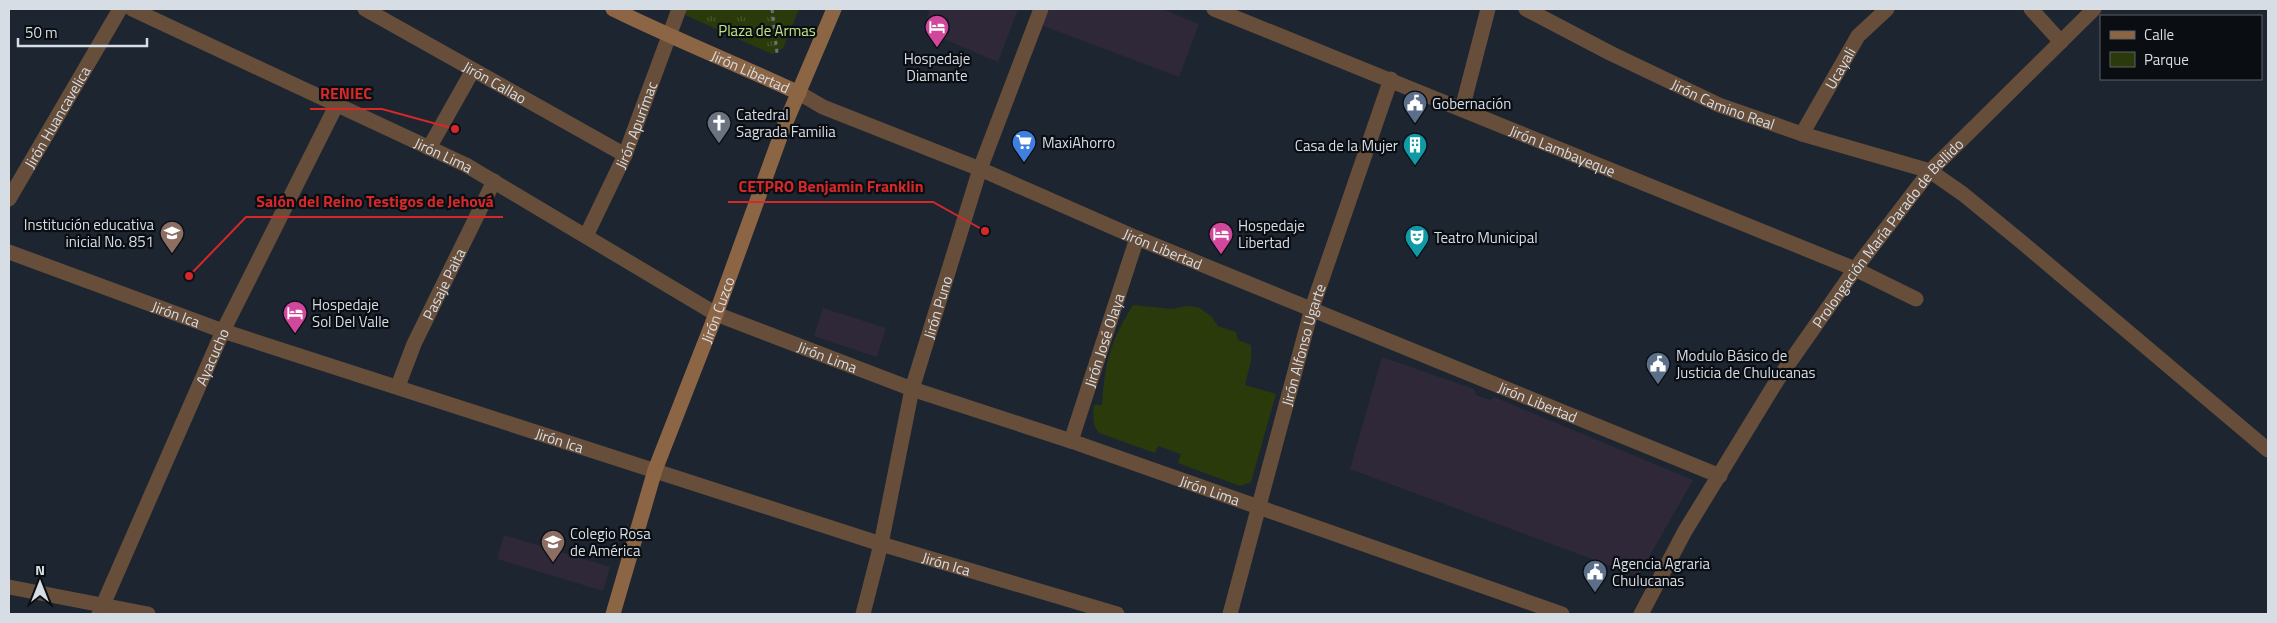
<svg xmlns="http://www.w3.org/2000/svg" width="2277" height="623" viewBox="0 0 2277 623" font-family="'Titillium Web',sans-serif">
<defs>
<pattern id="park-tufts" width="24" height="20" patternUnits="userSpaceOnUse" patternTransform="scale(1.25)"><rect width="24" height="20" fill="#2b3a0b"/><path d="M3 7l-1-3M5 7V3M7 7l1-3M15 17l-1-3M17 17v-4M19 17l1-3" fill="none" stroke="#49562e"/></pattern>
</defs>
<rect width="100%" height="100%" fill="#1d2531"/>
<path fill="#2f2838" d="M930,9h88l-20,53 -75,-32z
M1047,9h115l37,15 -20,53 -138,-52z
M823,308l63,20 -9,29 -63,-21z
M1382,357l92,32 2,6 14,5 4,-3 199,83 -55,96 -288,-107z
M504,535l106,32 -7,24 -106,-32z"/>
<path fill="#2b3a0b" d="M1133,305l39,4 14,-3 12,1 13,9 7,10 18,6 2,8 13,5v16l-6,24 31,9 -25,88 -11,4 -62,-23 3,-9 -23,-8 -3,7 -56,-20c-7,-8 -6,-18 -5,-28h8c3,-43 8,-63 31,-100z"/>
<path fill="url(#park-tufts)" d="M679,9h120l-16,39 -11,6 -91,-41z"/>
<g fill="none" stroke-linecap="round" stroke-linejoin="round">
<path stroke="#69707a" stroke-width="3" stroke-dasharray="4 4" stroke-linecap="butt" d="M772,9l5,44"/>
<g stroke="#664e3a" stroke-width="15">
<path id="s1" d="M132,9l334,156 250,149 196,75 159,52 491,173"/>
<path id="s2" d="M365,9l260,146"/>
<path id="s3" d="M1214,9l641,260 61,30"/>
<path id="s4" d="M1526,9l84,44 109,52 83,29 128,37 33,23 61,50 244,206"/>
<path d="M2031,9l30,33"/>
<path id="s5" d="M799,93l24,14 157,62 157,69 583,238"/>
<path d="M1462,109l26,-100"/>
<path id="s6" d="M1802,134l56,-98 29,-27"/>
<path d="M429,148l44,-78"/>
<path id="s7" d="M9,199l111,-190"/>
<path id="s8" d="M586,236l39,-81 54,-146"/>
<path id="s9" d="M9,252l214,79 658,213 236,70"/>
<path id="s10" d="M398,386l16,-42 80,-163"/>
<path id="s11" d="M1071,441l66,-203"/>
<path d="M9,587l139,27"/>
<path id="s12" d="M99,614l124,-283 114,-227"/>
<path id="s13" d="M863,614l18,-70 31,-155 68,-220 61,-160"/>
<path id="s14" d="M1230,614l82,-306 79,-229"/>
<path id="s15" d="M1641,614l44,-83 93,-152 77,-110 75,-98 164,-162"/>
</g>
<g stroke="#8b6544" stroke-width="15">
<path id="s16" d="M613,9c61,30 124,55 186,84"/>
<path id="s17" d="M613,614l42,-144 61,-156 67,-185 51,-120"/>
</g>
</g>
<defs>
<symbol id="hotel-pin" viewBox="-11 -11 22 30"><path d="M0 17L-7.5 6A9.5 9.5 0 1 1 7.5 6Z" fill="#d1479c" stroke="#0a0e13"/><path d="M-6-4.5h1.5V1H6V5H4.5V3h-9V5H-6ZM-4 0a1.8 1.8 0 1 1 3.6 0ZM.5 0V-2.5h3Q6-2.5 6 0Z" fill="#fff"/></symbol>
<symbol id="civic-pin" viewBox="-11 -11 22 30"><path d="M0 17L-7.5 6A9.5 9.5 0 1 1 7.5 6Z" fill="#5c6f8a" stroke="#0a0e13"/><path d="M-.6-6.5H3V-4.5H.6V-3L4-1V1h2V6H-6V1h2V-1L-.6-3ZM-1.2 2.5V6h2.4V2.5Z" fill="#fff"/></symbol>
<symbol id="church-pin" viewBox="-11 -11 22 30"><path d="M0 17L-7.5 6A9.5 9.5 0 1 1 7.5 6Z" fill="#6b7280" stroke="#0a0e13"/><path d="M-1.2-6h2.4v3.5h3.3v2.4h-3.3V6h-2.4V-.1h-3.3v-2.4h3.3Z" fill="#fff"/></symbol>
<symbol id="supermarket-pin" viewBox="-11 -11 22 30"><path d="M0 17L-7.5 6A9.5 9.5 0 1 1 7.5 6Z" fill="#3f7fe0" stroke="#0a0e13"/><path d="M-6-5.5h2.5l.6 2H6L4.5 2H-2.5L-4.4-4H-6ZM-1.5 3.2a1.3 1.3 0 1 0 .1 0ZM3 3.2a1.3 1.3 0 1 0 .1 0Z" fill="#fff"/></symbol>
<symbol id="building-pin" viewBox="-11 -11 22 30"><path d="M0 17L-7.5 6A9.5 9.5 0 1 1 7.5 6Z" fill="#0f9aa8" stroke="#0a0e13"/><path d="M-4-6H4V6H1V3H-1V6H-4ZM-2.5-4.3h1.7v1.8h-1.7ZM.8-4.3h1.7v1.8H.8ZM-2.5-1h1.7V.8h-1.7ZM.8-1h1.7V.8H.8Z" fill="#fff"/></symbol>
<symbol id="school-pin" viewBox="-11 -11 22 30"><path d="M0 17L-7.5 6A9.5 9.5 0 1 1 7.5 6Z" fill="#8d6e63" stroke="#0a0e13"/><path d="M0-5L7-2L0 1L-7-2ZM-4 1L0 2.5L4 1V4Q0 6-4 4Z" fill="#fff"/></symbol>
<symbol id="theatre-pin" viewBox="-11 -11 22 30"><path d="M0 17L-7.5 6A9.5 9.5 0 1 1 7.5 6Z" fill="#0f9aa8" stroke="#0a0e13"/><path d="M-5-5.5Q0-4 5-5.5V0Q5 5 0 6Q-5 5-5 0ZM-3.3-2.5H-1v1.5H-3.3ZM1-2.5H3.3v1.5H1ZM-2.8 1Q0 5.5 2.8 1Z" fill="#fff"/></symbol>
</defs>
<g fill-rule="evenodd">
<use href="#hotel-pin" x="923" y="13" width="28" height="38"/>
<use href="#civic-pin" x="1401" y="89" width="28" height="38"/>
<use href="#church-pin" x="705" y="109" width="28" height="38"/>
<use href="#supermarket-pin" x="1010" y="128" width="28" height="38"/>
<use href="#building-pin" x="1401" y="131" width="28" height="38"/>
<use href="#school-pin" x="158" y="219" width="28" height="38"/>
<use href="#hotel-pin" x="1207" y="220" width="28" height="38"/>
<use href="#theatre-pin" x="1403" y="223" width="28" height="38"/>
<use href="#hotel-pin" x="281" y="299" width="28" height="38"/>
<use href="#civic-pin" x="1644" y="350" width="28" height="38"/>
<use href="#school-pin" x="539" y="528" width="28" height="38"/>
<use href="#civic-pin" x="1581" y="558" width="28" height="38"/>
</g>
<g text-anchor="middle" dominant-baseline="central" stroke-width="4.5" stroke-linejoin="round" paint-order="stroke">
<g font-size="15" fill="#c1e685" stroke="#0a0e13">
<text x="767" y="30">Plaza de Armas</text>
</g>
<g font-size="15" fill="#d7dde5" stroke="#0a0e13" text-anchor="start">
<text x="937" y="58" text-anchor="middle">Hospedaje<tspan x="937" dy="17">Diamante</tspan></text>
<text x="1432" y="103">Gobernación</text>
<text x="736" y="114">Catedral<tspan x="736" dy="17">Sagrada Familia</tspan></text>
<text x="1042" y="142">MaxiAhorro</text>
<text x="1398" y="145" text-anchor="end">Casa de la Mujer</text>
<text x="154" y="224" text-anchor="end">Institución educativa<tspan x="154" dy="17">inicial No. 851</tspan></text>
<text x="1238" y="225">Hospedaje<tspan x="1238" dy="17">Libertad</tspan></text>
<text x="1434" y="237">Teatro Municipal</text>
<text x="312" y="304">Hospedaje<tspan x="312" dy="17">Sol Del Valle</tspan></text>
<text x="1676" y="355">Modulo Básico de<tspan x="1676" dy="17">Justicia de Chulucanas</tspan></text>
<text x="570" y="533">Colegio Rosa<tspan x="570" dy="17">de América</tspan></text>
<text x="1612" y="563">Agencia Agraria<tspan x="1612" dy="17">Chulucanas</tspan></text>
</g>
<g font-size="15" fill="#d7dde5" stroke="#0a0e13">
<text stroke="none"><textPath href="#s6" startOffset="76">Ucayali</textPath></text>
<text stroke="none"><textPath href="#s16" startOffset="151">Jirón Libertad</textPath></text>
<text stroke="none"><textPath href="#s2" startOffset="149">Jirón Callao</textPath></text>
<text stroke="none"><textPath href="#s4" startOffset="219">Jirón Camino Real</textPath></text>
<text stroke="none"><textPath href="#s7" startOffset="95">Jirón Huancavelica</textPath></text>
<text stroke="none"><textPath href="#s8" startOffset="122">Jirón Apurímac</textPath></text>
<text stroke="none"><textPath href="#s3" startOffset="376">Jirón Lambayeque</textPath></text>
<text stroke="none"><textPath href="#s1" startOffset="344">Jirón Lima</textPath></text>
<text stroke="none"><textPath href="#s15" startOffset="455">Prolongación María Parado de Bellido</textPath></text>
<text stroke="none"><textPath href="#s5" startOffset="396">Jirón Libertad</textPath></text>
<text stroke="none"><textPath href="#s10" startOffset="112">Pasaje Paita</textPath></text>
<text stroke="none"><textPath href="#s13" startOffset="316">Jirón Puno</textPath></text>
<text stroke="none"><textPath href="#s17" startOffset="322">Jirón Cuzco</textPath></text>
<text stroke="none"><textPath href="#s9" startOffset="178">Jirón Ica</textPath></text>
<text stroke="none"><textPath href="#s11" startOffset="106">Jirón José Olaya</textPath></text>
<text stroke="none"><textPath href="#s14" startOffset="279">Jirón Alfonso Ugarte</textPath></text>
<text stroke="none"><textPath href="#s12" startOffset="281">Ayacucho</textPath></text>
<text stroke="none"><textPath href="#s1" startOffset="779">Jirón Lima</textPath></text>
<text stroke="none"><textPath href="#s5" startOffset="801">Jirón Libertad</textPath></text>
<text stroke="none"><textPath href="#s9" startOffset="582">Jirón Ica</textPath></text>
<text stroke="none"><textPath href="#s1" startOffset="1184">Jirón Lima</textPath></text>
<text stroke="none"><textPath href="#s9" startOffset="988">Jirón Ica</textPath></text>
</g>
</g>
<path fill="none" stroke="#d62828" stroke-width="2" d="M455 129L382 109H310M985 231L933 202H728M189 276L246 217H503"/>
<g fill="#d62828" stroke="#0a0e13" stroke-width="2">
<circle cx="455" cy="129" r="5"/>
<circle cx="985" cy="231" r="5"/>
<circle cx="189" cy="276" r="5"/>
</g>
<g font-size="16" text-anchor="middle" font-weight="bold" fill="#d62828" stroke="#0a0e13" stroke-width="4.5" stroke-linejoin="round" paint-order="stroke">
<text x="346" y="99">RENIEC</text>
<text x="831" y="192">CETPRO Benjamin Franklin</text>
<text x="375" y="207">Salón del Reino Testigos de Jehová</text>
</g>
<rect width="2277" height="623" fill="none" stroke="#d7dde5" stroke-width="20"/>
<rect x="2100" y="15" width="162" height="65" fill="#0a0e13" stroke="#5c6167"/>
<rect x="2110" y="31" width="25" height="8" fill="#8b6544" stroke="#5c6167"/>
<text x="2144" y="40" font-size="15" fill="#d7dde5">Calle</text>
<rect x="2110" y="52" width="25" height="15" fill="#2b3a0b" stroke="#5c6167"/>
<text x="2144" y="65" font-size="15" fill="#d7dde5">Parque</text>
<g transform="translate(40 583)" stroke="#0a0e13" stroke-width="4" paint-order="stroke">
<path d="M0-4L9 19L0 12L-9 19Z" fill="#d7dde5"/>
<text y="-8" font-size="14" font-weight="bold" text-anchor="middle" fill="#d7dde5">N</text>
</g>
<path d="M18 38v8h129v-8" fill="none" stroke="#d7dde5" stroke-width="2.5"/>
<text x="25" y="38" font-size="15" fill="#d7dde5" stroke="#0a0e13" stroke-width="4" paint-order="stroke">50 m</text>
</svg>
